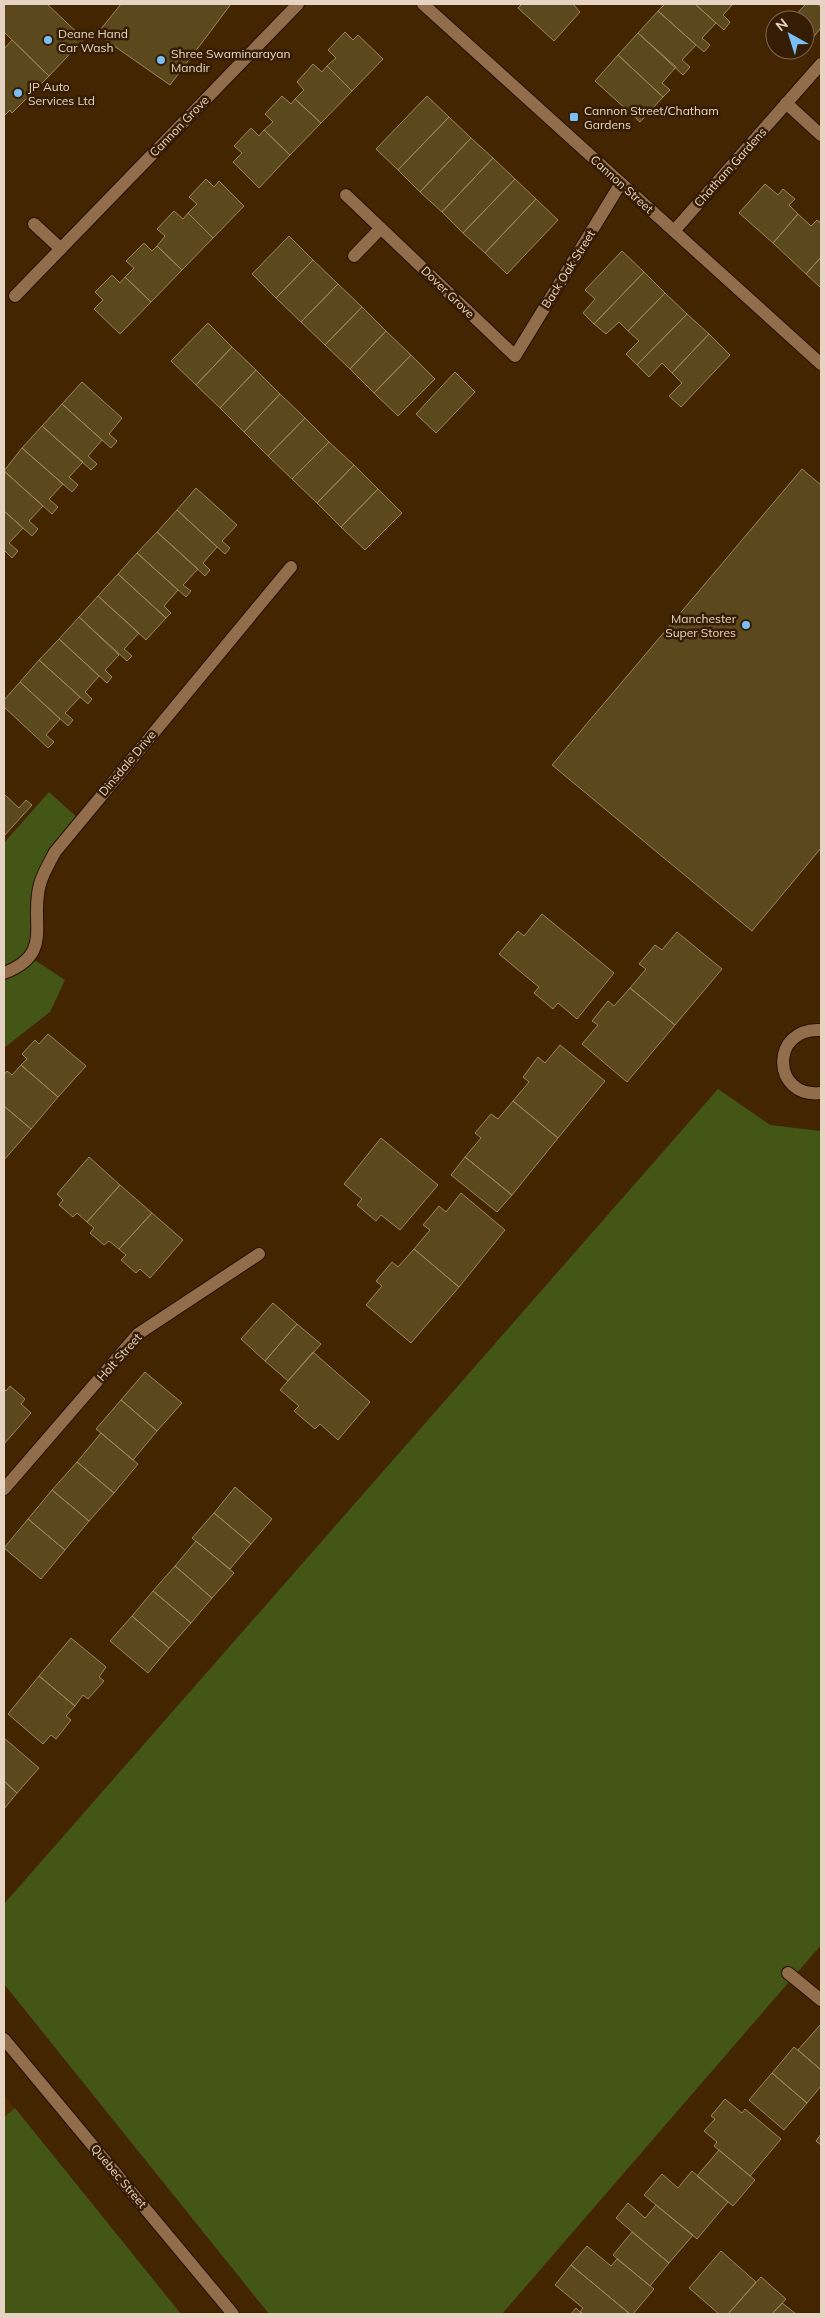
<svg xmlns="http://www.w3.org/2000/svg" width="825" height="2318" viewBox="0 0 825 2318" font-family="Mulish,sans-serif">
<rect width="100%" height="100%" fill="#432501"/>
<path fill="#502c00" d="M4,2095l11,13 -11,9z"/>
<path fill="#435616" d="M49,792l31,28 -36,56 -11,77 -29,15v-125z
M30,957l35,23 -15,32 -46,36v-78z
M718,1089l52,36 51,6v814l-319,369h-233l-265,-330v-80z
M15,2108l166,206h-177v-197z"/>
<path fill="#5c481d" stroke="#9c875b" d="M4,4h43l37,35 -35,37 -45,-44z
M121,4h110l-61,81 -73,-51z
M522,4h51l7,8 -26,29 -36,-33z
M665,4h30l21,19 -14,15 8,7 -6,7 -46,-41z
M695,4h38l-10,11 7,7 -6,8z
M806,4h11l4,3v21l-16,19v-27h-14z
M658,11l38,34 -14,15 8,7 -7,8 -45,-42z
M345,32l8,8 5,-5 25,24 -31,32 -25,-25 9,-8 -8,-8z
M638,33l38,34 -14,16 8,7 -7,7 -45,-42z
M12,40l37,36 -37,37 -2,-3 -6,6v-67z
M790,50h12l-5,6z
M618,55l45,42 -23,25 -45,-41z
M313,64l9,8 5,-6 25,25 -31,32 -26,-24 9,-9 -7,-8z
M282,96l9,8 4,-5 26,24 -31,32 -26,-25 9,-8 -8,-8z
M427,96l22,21 -51,53 -22,-21z
M449,117l22,21 -51,54 -22,-22z
M251,128l8,8 5,-6 26,25 -31,33 -26,-26 9,-9 -8,-7z
M471,138l22,20 -51,54 -22,-20z
M493,158l22,21 -52,54 -21,-21z
M206,179l8,8 5,-6 25,25 -31,32 -25,-25 9,-9 -8,-7z
M515,179l21,20 -51,54 -22,-20z
M765,184l13,11 5,-6 12,10 -6,6 9,9 -25,29 -34,-30z
M536,199l22,21 -51,54 -22,-21z
M174,211l9,8 5,-6 25,25 -31,32 -25,-24 8,-10 -8,-7z
M798,214l13,12 6,-6 4,3v34l-15,17 -33,-31z
M289,236l24,24 -37,38 -24,-24z
M144,243l8,8 5,-5 25,24 -31,32 -26,-25 9,-9 -8,-7z
M622,251l22,21 -50,52 -11,-11 12,-14 -10,-9z
M821,257v31l-15,-14z
M313,260l25,24 -37,38 -25,-24z
M644,272l21,21 -37,38 -9,-9 -13,12 -12,-10z
M112,275l8,8 5,-6 26,25 -31,32 -26,-25 9,-9 -8,-8z
M338,284l24,23 -37,38 -24,-23z
M665,293l22,21 -50,51 -11,-11 13,-13 -11,-10z
M362,307l24,24 -36,38 -25,-24z
M687,314l22,20 -37,39 -10,-10 -13,14 -12,-12z
M208,323l24,24 -36,38 -25,-24z
M386,331l25,24 -37,38 -24,-24z
M709,334l21,21 -49,52 -12,-11 13,-13 -10,-10z
M232,347l24,23 -36,38 -24,-23z
M411,355l24,24 -37,37 -24,-23z
M256,370l24,24 -36,38 -24,-24z
M455,372l20,20 -39,41 -20,-19z
M82,382l40,36 -13,16 8,7 -6,7 -49,-44z
M280,394l25,24 -37,38 -24,-24z
M62,404l40,36 -14,16 9,8 -6,6 -49,-44z
M305,418l24,24 -37,37 -24,-23z
M42,426l41,36 -14,15 9,8 -6,7 -50,-44z
M329,442l25,23 -37,38 -25,-24z
M22,448l41,36 -14,15 9,8 -6,7 -48,-43z
M354,465l24,24 -37,38 -24,-24z
M802,469l19,16v363l-69,83 -200,-166z
M4,471l39,35 -14,15 9,8 -6,7 -28,-25z
M196,488l41,37 -15,16 8,7 -5,6 -48,-44z
M378,489l24,24 -37,37 -24,-23z
M177,510l40,37 -14,16 7,7 -5,6 -48,-44z
M4,511l19,17 -14,15 9,8 -6,7 -8,-8z
M157,532l41,37 -15,16 8,6 -5,6 -49,-44z
M137,553l41,37 -14,16 7,7 -5,5 -48,-44z
M118,574l48,44 -20,22 -48,-44z
M98,596l41,37 -15,16 8,7 -5,5 -48,-44z
M79,617l40,38 -14,15 7,7 -5,6 -48,-44z
M59,639l40,37 -14,16 7,7 -4,5 -49,-44z
M39,660l41,37 -15,16 8,7 -5,6 -48,-44z
M20,682l40,37 -14,16 8,7 -6,6 -44,-41v-7z
M4,794l15,14 7,-8 6,5 -28,31z
M542,914l72,59 -37,46 -19,-16 -5,6 -19,-16 5,-6 -40,-33 19,-23 6,5z
M677,932l45,37 -47,56 -45,-37 16,-19 -7,-5 16,-19 7,5z
M630,988l45,37 -48,57 -45,-38 16,-19 -6,-4 16,-20 6,5z
M48,1034l38,32 -28,31 -37,-32 6,-6 -5,-5 13,-14 4,4z
M560,1045l45,36 -47,57 -45,-37 16,-19 -6,-5 15,-20 7,6z
M21,1065l37,32 -27,32 -27,-23v-31l3,-4 5,4z
M513,1101l45,37 -46,57 -47,-38 16,-19 -6,-5 16,-19 7,5z
M4,1106l27,23 -27,31z
M381,1138l57,47 -38,45 -19,-15 -5,6 -19,-16 5,-6 -18,-15z
M89,1157l31,28 -33,37 -10,-9 -4,4 -14,-12 4,-5 -6,-6z
M465,1157l47,38 -15,17 -46,-37z
M120,1185l32,28 -33,36 -10,-8 -5,4 -14,-12 4,-5 -7,-6z
M461,1193l44,37 -46,57 -45,-38 16,-19 -7,-5 16,-19 7,6z
M152,1213l31,27 -33,38 -10,-9 -4,4 -15,-13 5,-5 -7,-6z
M414,1249l45,38 -48,56 -45,-38 16,-19 -6,-5 16,-19 6,5z
M273,1303l24,21 -32,37 -24,-22z
M297,1324l24,20 -33,37 -23,-20z
M313,1352l57,50 -32,38 -18,-16 -5,5 -21,-18 5,-5 -19,-16z
M145,1372l37,31 -25,28 -36,-31z
M10,1386l15,13 -4,5 10,9 -27,31v-55l2,2z
M121,1400l36,31 -24,29 -37,-31z
M101,1433l37,31 -24,29 -37,-31z
M77,1462l37,31 -25,28 -37,-31z
M235,1487l37,32 -21,25 -37,-31z
M52,1490l37,31 -24,29 -37,-31z
M214,1513l37,31 -21,25 -38,-31z
M28,1519l37,31 -24,29 -37,-31z
M196,1541l38,32 -22,25 -37,-32z
M175,1566l37,32 -21,25 -38,-32z
M153,1591l38,32 -22,25 -37,-32z
M132,1616l37,32 -21,25 -38,-32z
M71,1638l35,29 -7,10 5,4 -16,18 -5,-4 -8,11 -36,-30z
M39,1676l36,30 -9,10 5,4 -15,19 -5,-4 -8,9 -35,-30z
M4,1738l35,30 -22,25 -13,-12z
M4,1781l13,12 -13,16z
M821,2024v46l-23,-20z
M794,2047l27,23v16l-14,17 -35,-30z
M772,2073l35,30 -23,27 -35,-30z
M725,2099l17,14 3,-4 36,30 -31,37 -36,-30 3,-4 -13,-11 11,-12 -4,-3z
M821,2134v11l-5,-4z
M719,2150l36,30 -22,26 -36,-30z
M692,2171l36,31 -31,37 -53,-44 18,-21 16,14z
M628,2203l17,15 11,-13 37,30 -24,28 -53,-45z
M632,2232l37,31 -19,23 -37,-31z
M587,2246l24,20 6,-7 37,30 -21,25h-3l-59,-49z
M721,2251l35,31 -28,32h-9l-30,-26z
M571,2265l59,49h-47l-3,-2 3,-4 -28,-23z
M761,2277l25,22 -14,15h-44z
M782,2303l14,11h-24z
M576,2308l4,4 3,2h-12z"/>
<g fill="none" stroke-linecap="round" stroke-linejoin="round">
<defs>
<path id="street" d="M786,103l35,32
M346,195l169,161 106,-173
M34,224l27,25
M674,231l147,-167
M354,256l27,-28
M15,296l283,-292
M4,973c51,-19 25,-51 36,-89 3,-11 10,-22 15,-32l236,-285
M821,1030c-52,-3 -49,69 0,63
M4,1489l134,-155 121,-80
M788,1973l33,27
M4,2039l229,275"/>
<path id="secondary" d="M423,4l398,360"/>
</defs>
<use href="#street" stroke="#250f00" stroke-width="14"/>
<use href="#secondary" stroke="#250f00" stroke-width="14"/>
<use href="#street" stroke="#916d4c" stroke-width="12"/>
<use href="#secondary" stroke="#916d4c" stroke-width="12"/>
</g>
<g fill="#79bff8" stroke="#351d04" stroke-width="2">
<circle cx="48" cy="40" r="5"/>
<circle cx="161" cy="60" r="5"/>
<circle cx="18" cy="93" r="5"/>
<rect x="569" y="112" width="10" height="10" rx="2.5"/>
<circle cx="746" cy="625" r="5"/>
</g>
<g text-anchor="middle" dominant-baseline="central" stroke-width="5" stroke-linejoin="round" paint-order="stroke">
<g font-size="12" fill="#e7d3c1" stroke="#351d04" text-anchor="start">
<text x="58" y="33">Deane Hand<tspan x="58" dy="14">Car Wash</tspan></text>
<text x="171" y="53">Shree Swaminarayan<tspan x="171" dy="14">Mandir</tspan></text>
<text x="28" y="86">JP Auto<tspan x="28" dy="14">Services Ltd</tspan></text>
<text x="584" y="110">Cannon Street/Chatham<tspan x="584" dy="14">Gardens</tspan></text>
<text x="736" y="618" text-anchor="end">Manchester<tspan x="736" dy="14">Super Stores</tspan></text>
</g>
<g font-size="12" fill="#e7d3c1" stroke="#351d04">
<text transform="translate(179 126) rotate(-46)">Cannon Grove</text>
<text transform="translate(730 167) rotate(-48)">Chatham Gardens</text>
<text transform="translate(622 184) rotate(42)">Cannon Street</text>
<text transform="translate(568 269) rotate(-58)">Back Oak Street</text>
<text transform="translate(448 292) rotate(44)">Dover Grove</text>
<text transform="translate(127 763) rotate(-50)">Dinsdale Drive</text>
<text transform="translate(119 1357) rotate(-48)">Holt Street</text>
<text transform="translate(119 2176) rotate(50)">Quebec Street</text>
</g>
</g>
<rect width="825" height="2318" fill="none" stroke="#e7d3c1" stroke-width="10"/>
<g transform="translate(790 35) rotate(321)"><circle r="24" fill="#351d04" stroke="#7c6650"/>
<path d="M0-4L9 19L0 12L-9 19Z" fill="#79bff8"/>
<text y="-8" font-size="14" font-weight="bold" text-anchor="middle" fill="#e7d3c1">N</text>
</g>
</svg>
